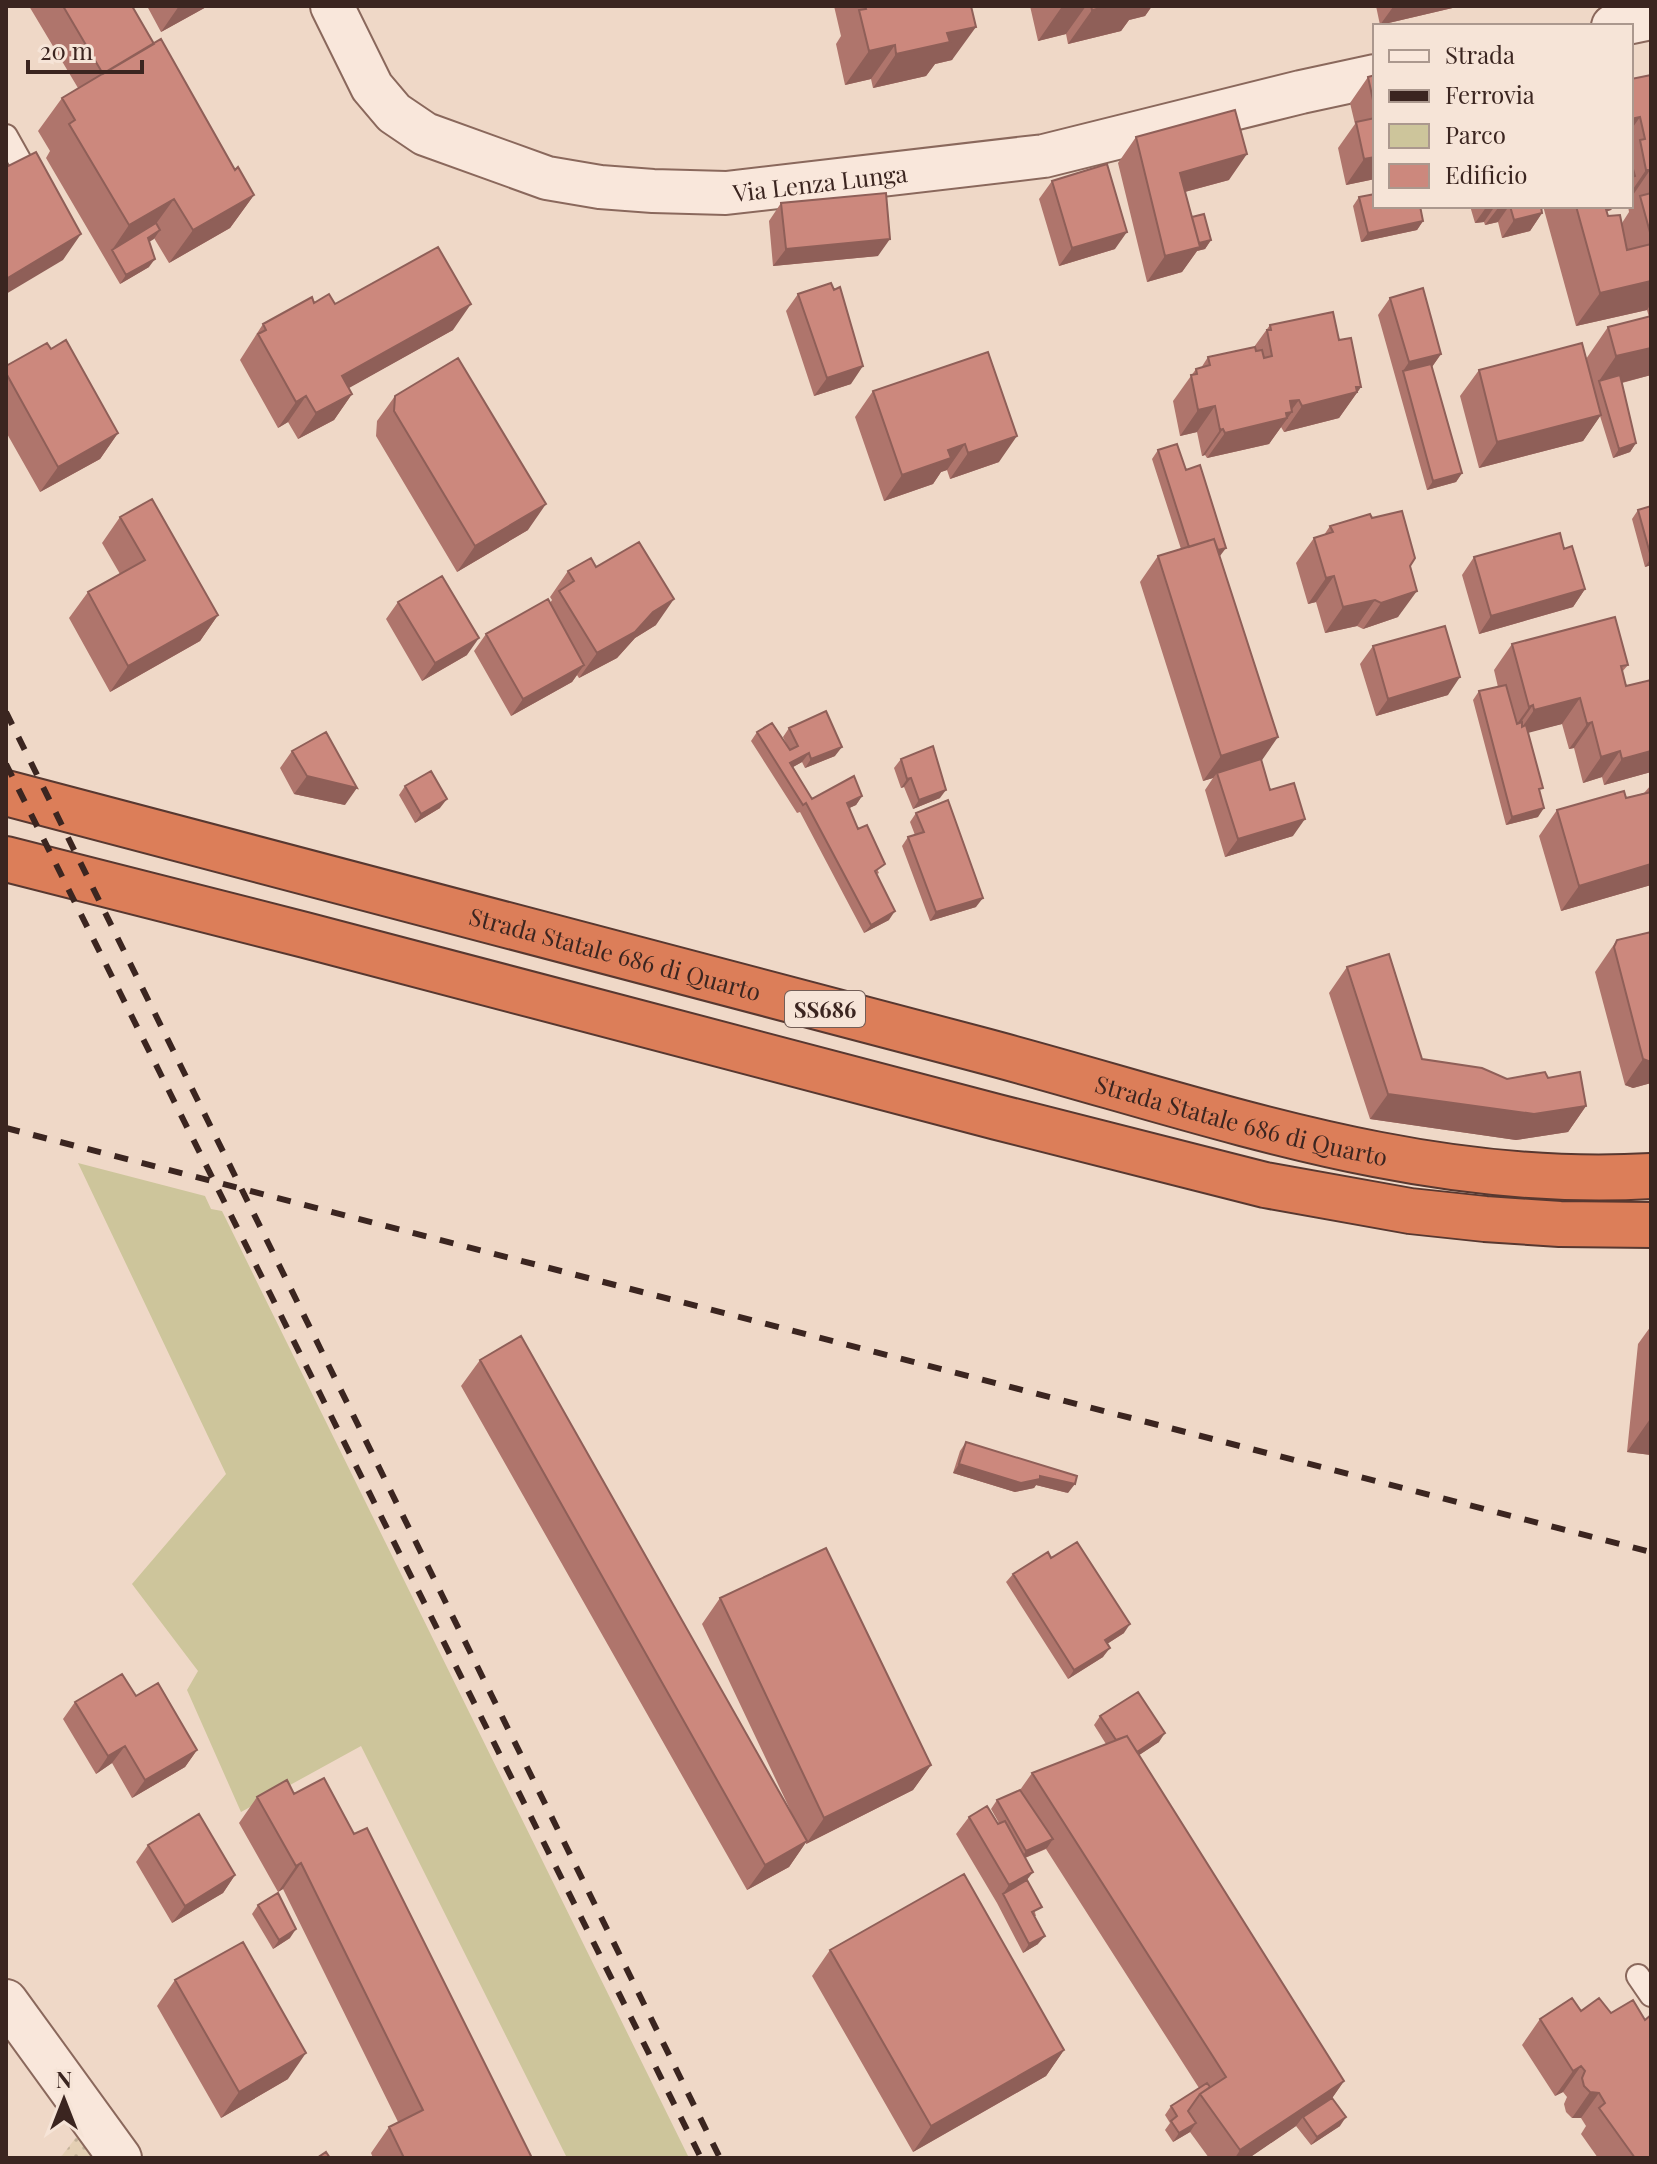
<svg xmlns="http://www.w3.org/2000/svg" width="1657" height="2164" viewBox="0 0 1657 2164" font-family="'Playfair Display',serif">
<defs>
<pattern id="farmland-dots" width="8" height="8" patternUnits="userSpaceOnUse" patternTransform="scale(2)"><rect width="8" height="8" fill="#e4cfb4"/><path d="M2 2h.1M6 6h.1" fill="none" stroke="#c4b29a" stroke-width="1.8" stroke-linecap="round"/></pattern>
</defs>
<rect width="100%" height="100%" fill="#efd8c7"/>
<path fill="url(#farmland-dots)" d="M78,2135l17,23h-35z"/>
<path fill="#cdc59b" d="M78,1163l127,33 6,13 11,2 467,947h-122l-206,-412 -120,66 -54,-122 11,-19 -66,-87 94,-110z"/>
<g fill="none" stroke-linecap="round" stroke-linejoin="round">
<defs>
<path id="lane" d="M6,136l14,25
M1638,1976l13,19"/>
<g id="street">
<path id="s1" d="M332,6l40,81 22,26 31,21 122,44 53,9 53,4 73,2 318,-37 257,-64 74,-16"/>
<path d="M1613,26l38,-8"/>
<path d="M6,2001l114,157"/>
</g>
<g id="highway">
<path id="s2" d="M6,793c324,83 647,171 971,256 224,59 438,141 674,127"/>
<path d="M6,859l299,76 692,182 268,68 145,26 75,8 75,5 91,1"/>
</g>
</defs>
<use href="#lane" stroke="#8a685c" stroke-width="26"/>
<use href="#street" stroke="#8a685c" stroke-width="46"/>
<use href="#highway" stroke="#583830" stroke-width="48"/>
<use href="#lane" stroke="#f9e7db" stroke-width="22"/>
<use href="#street" stroke="#f9e7db" stroke-width="42"/>
<use href="#highway" stroke="#dc7e59" stroke-width="44"/>
<path stroke="#3b2520" stroke-width="6" stroke-dasharray="14 14" stroke-linecap="butt" d="M6,712l714,1446
M6,764l695,1394
M6,1128l1645,424"/>
</g>
<path fill="#af756c" d="M29,6h103l22,38 81,126 19,25 -24,33 -61,35 -15,-25 -5,4v25l-29,17 -74,-126 4,-7 -12,-20 24,-33 16,-10z
M147,6h61l-47,26z
M834,6h137l-19,54 -17,4 -9,12 -53,12 -2,-9 -26,6 -9,-41 5,-8z
M1030,6h122l-7,10 -16,4 -8,11 -53,13 -2,-10 -28,7z
M1376,6h85l-81,19z
M1375,75v104l-29,6 -8,-37 17,-24 -5,-21 18,-26z
M1651,75v300l-29,8 14,60 -6,9 -17,6 -13,-42 -17,25 -104,27 -19,-72 19,-26 107,-11 22,-32 41,-10 -2,-7 -71,16 -33,-120h71l-3,4 -4,1 1,5 14,7 7,-11 -1,-6h3v-127z
M1136,137l93,43 -44,12 7,25 19,23 -6,9 -8,2 -15,21 -35,10 -29,-119z
M1052,181l63,68 -56,17 -20,-67z
M1359,197l64,24 -6,9 -56,12 -8,-36z
M781,203l97,53 -105,10 -4,-45z
M1470,206h71l1,7 -12,18 -28,7 -4,-16 -13,3 -1,-3 -9,1z
M798,294l53,90 -37,12 -28,-85z
M1390,298l51,56 -9,13 30,106 -6,9 -29,8 -49,-175z
M314,303l21,1 118,26 -105,58 4,6 -18,26 -36,19 -10,-17 -10,6 -38,-68 23,-36z
M1270,325l69,15 22,47 -22,31 -55,14 -3,-5 -12,17 -62,14 -2,-3 -3,1 -5,-24 -17,4 -7,-35 23,-32 5,-1 7,-11 46,-10z
M6,366l112,67 -18,26 -60,33 -34,-60z
M873,391l126,71 -49,17 -3,-9 -6,2 -8,12 -49,17 -29,-84z
M395,396l133,134 -71,42 -81,-136 1,-15z
M1158,450l28,20 34,87 41,204 9,29 23,46 -68,21 -20,-67 8,-12 -10,3 -63,-199 18,-26 23,-7 -29,-90z
M1651,506v59l-6,2 -13,-48 6,-9z
M120,517l98,98 -18,26 -90,51 -41,-74 19,-26 32,-18 -18,-31z
M1372,518l38,48 -12,51 -35,12 -6,-3 -32,7 -9,-31 -8,2 -12,-41 18,-25 10,-3 6,-9z
M1564,549l21,40 -12,18 -94,27 -17,-59 12,-18z
M596,567l60,58 -21,13 -18,20 -38,20 -2,-3 -5,7 -61,34 -37,-65 12,-17 64,-31 2,-3 -2,-3 18,-26z
M398,602l69,53 -45,26 -36,-62z
M1512,644l116,21 -6,7 4,14 25,-6v92l-47,13 -2,-8 -19,6 -9,-35 -5,1 -7,-25 -34,8 12,60 -2,25 -32,8 -33,-125 6,-9 19,-4 -4,-17z
M1373,646l75,49 -72,21 -16,-52z
M789,728l46,28 -30,12 -3,-6 -9,5 19,32 50,-3 -6,9 -7,3 9,21 21,44 -2,1 12,46 -25,13 -64,-121 -3,1 -46,-72 6,-9 31,15 -5,-10z
M292,751l53,54 -51,-11 -14,-26z
M901,759l39,39 -27,11 -9,-22 -3,1 -7,-20z
M1651,785v100l-90,26 -22,-75 18,-26 69,-12 18,-5z
M405,786l35,22 -25,15 -16,-28z
M916,813l60,94 -46,14 -28,-75 6,-9 7,-2 -5,-13z
M1651,932v151l-18,5 -8,-3 -30,-113 22,-32z
M1347,967l75,92 85,20 41,-1 38,28 -18,26 -52,8 -146,-21 -41,-126z
M1651,1326v129l-24,-3 11,-108z
M480,1360l315,460 -93,-196 18,-26 211,167 -18,25 -107,54v-2l-17,25 -42,23 -286,-504z
M966,1442l102,51 -32,-8 -2,3 -19,4 -62,-19 7,-22z
M1051,1558l73,75 -17,11 -4,13 -35,22 -62,-97 7,-8z
M136,1696l61,54 -12,17 -53,31 -20,-35 -16,11 -33,-55 12,-17z
M1100,1716l59,26 -20,13 205,326 -12,17 8,28 -29,19 -15,-19 -47,32h-40l-19,-26 -17,10 -8,-12 5,-7 -5,-8 6,-9 28,-18 -153,-239 -21,9 8,14 -7,8 10,36h-2l4,28 -15,9 -26,-50 -41,-69 13,-17 30,6 -8,-14 6,-9 23,-10 12,-17 74,-29 -12,-19z
M294,1794l238,364h-159l-2,-5 18,-26 9,-5 -115,-233 -5,3 -39,-69 18,-26z
M148,1845l87,30 -12,18 -51,30 -36,-61z
M258,1905l32,33 -17,11 -21,-35z
M830,1950l234,100 -18,26 -133,76 -101,-176z
M175,1980l113,99 -67,39 -64,-112z
M1572,1998l79,160h-53l-17,-24 5,-8 -5,-8h-9l-6,-6 -2,-8 3,-7 -4,-5 -8,4 -33,-51 18,-26z"/>
<path fill="#8f5f58" d="M179,6h29l-47,26z
M1068,6h18l-20,28 -28,7 23,-33z
M1110,6h42l-7,10 -16,4 -8,11 -53,13 24,-34z
M1399,6h62l-81,19 13,-18z
M976,27l-24,33 -17,4 -9,12 -53,12 23,-34 51,-21z
M895,45l-24,34 -26,6 24,-34z
M1640,117l-9,13v-11z
M1247,154l-18,26 -67,18 18,-25z
M1375,157v22l-29,6 18,-26z
M1646,170h4l-19,28v-6z
M254,195l-24,33 -61,35 24,-33z
M174,199l-24,33 -38,18 17,-25z
M1487,206h8l-11,16 -9,1z
M1505,206h4l-11,16 -13,3 13,-17z
M1589,206h25l-3,4 -31,11z
M1542,213l-12,18 -28,7 12,-18z
M1423,221l-6,9 -56,12 7,-9z
M160,230l-6,9 -13,8 7,-9z
M1127,232l-12,17 -56,17 13,-18z
M81,234l-18,26 -57,34v-15z
M890,239l-12,17 -105,10 13,-17z
M1211,240l-6,9 -8,2 -15,21 -35,10 18,-26 19,-9z
M155,259l-6,8 -29,17 6,-9z
M1651,281v23l-4,6 -71,16 24,-33z
M471,304l-18,26 -129,72 18,-26z
M1651,348v27l-50,13 -2,-7 17,-25z
M1441,354l-12,17h-26l6,-9z
M863,366l-12,18 -37,12 13,-18z
M1356,387h5l-22,31 -55,14 18,-26z
M352,394l-18,26 -36,19 18,-26z
M306,396l-18,26 -10,6 18,-26z
M1299,400l-9,12h2l-23,32 -62,14 18,-25 65,-32z
M1215,406l-18,26 -17,4 18,-26z
M1601,415l-18,26 -104,27 18,-26z
M1223,429l-18,26 -3,1 18,-26z
M118,433l-18,26 -60,33 18,-25z
M1017,436l-18,26 -49,17 18,-26z
M1636,443l-6,9 -17,6 6,-9z
M965,444l-18,26 -6,2 -8,12 -49,17 18,-26 46,-25z
M1462,473l-6,9 -29,8 6,-9z
M546,504l-18,26 -71,42 18,-26z
M1226,548l-6,8 -27,2z
M1651,558v7l-6,2z
M1334,576l-18,26 -8,2 18,-26z
M1585,589l-12,18 -94,27 12,-18z
M1417,591l-19,26 -35,12 18,-26z
M674,599l-18,26 -21,13 -18,20 -38,20 18,-25 56,-41z
M1375,600l-18,26 -32,7 18,-26z
M218,615l-18,26 -90,51 18,-26z
M479,638l-12,17 -45,26 13,-18z
M584,665l-12,17 -61,34 12,-17z
M1460,677l-12,18 -72,21 12,-17z
M1580,698l-18,26 -46,12 18,-26z
M1533,705l-18,26 -4,1 18,-25z
M1592,722l-18,26 -5,1 18,-25z
M1278,737l-18,26 -43,10 -4,5 -10,3 18,-25z
M842,747l-7,9 -30,12 6,-9z
M1620,751l-18,26 -19,6 18,-26z
M1651,751v21l-47,13 18,-26z
M809,753l-7,9 -18,10 6,-9z
M307,776l50,12 -12,17 -51,-11z
M911,778l-7,9 -3,1 6,-9z
M946,790l-6,8 -27,11 6,-9z
M862,796l-6,9 -15,7 6,-9z
M447,799l-7,9 -25,15 6,-9z
M1544,808l-6,9 -32,8 6,-8z
M1305,819l-12,17 -68,21 13,-18z
M1651,864v21l-90,26 18,-25z
M983,898l-7,9 -46,14 6,-9z
M895,911l-6,9 -25,13 7,-8z
M1643,1059l8,3v21l-18,5 -8,-3z
M1388,1094l198,12 -18,26 -52,8 -146,-21z
M1650,1419l1,36 -24,-3z
M959,1464l81,12 35,8 -7,9 -32,-8 -2,3 -19,4 -62,-19z
M1130,1624l-6,9 -25,16 6,-9z
M1110,1648l-7,9 -35,22 6,-9z
M1165,1733l-6,9 -38,25 7,-9z
M125,1746l-13,17 -16,11 12,-18z
M197,1750l-12,17 -53,31 13,-18z
M931,1765l-18,25 -107,54 18,-26z
M1053,1839l-6,9 -27,12 6,-9z
M807,1841l-18,26 -42,23 18,-25z
M301,1863l-18,26 -5,3 18,-26z
M1033,1872l-13,17 -17,5 6,-9z
M235,1875l-12,18 -51,30 13,-17z
M296,1929l-6,9 -17,11 6,-9z
M1045,1936l-7,8 -15,9 6,-9z
M1064,2050l-18,26 -133,76 18,-26z
M306,2053l-18,26 -67,39 18,-26z
M1581,2066l-18,26 -8,4 18,-25z
M1344,2081l-18,26 -23,10 -7,9 -47,32h-14l5,-8z
M1590,2092l9,1 -18,25h-9z
M1346,2117l-6,9 -29,19 6,-8z
M1196,2123l-6,9 -17,10 6,-9z"/>
<path fill="#cc887d" stroke="#8f5f58" stroke-width="2" d="M63,6h69l22,38 -51,30z
M865,6h106l5,21 -29,6 3,9 -54,12 -1,-9 -26,6 -10,-41 7,-1z
M1091,6h19l-18,4z
M161,39l74,131 3,-3 16,28 -61,35 -19,-31 -45,26 -60,-101 6,-4 -13,-22z
M1375,75v34l-7,-32z
M1651,75v97l-1,-2h-4l-6,-30 5,-1 -5,-22 -9,2v-40z
M1235,110l12,44 -67,19 20,74 -35,9 -29,-119z
M1375,118v39l-11,2 -8,-37z
M36,152l45,82 -75,45v-112z
M1631,162l4,14 -4,1z
M1107,164l20,68 -55,16 -20,-67z
M886,193l4,46 -104,10 -5,-46z
M1651,193v43l-11,-40z
M1375,194v12h45l3,15 -55,12 -9,-36z
M1510,206h31l1,7 -28,7z
M1576,206h29l3,10 12,-1 7,35 24,-6v37l-51,12z
M1204,214l7,26 -12,3 -7,-26z
M156,223l4,7 -12,8 7,21 -29,16 -14,-25z
M438,247l33,57 -129,72 10,18 -36,19 -10,-17 -10,6 -38,-68 8,-4 -3,-6 49,-27 2,6 15,-9 6,10z
M831,283l3,7 6,-3 23,79 -36,12 -29,-84z
M1423,288l18,66 -32,8 -19,-64z
M1333,312l6,28 12,-2 10,49h-5l1,5 -55,14 -3,-6 -9,1 2,11 -6,1 1,5 -62,15 -2,-4 -3,1 -5,-24 -17,4 -7,-35 6,-1 -1,-5 14,-4 -2,-8 47,-10 1,4 6,-1 2,8 8,-2 -5,-26h4l-1,-5z
M1651,316v32l-35,8 -8,-29z
M66,340l52,93 -60,34 -52,-94v-7l41,-23 4,6z
M1582,343l19,72 -104,27 -18,-72z
M988,352l29,84 -49,17 -3,-9 -17,6 3,8 -49,17 -29,-84z
M458,358l88,146 -71,42 -81,-135 1,-15z
M1431,364l31,109 -29,8 -30,-110z
M1620,375l16,68 -17,6 -20,-68z
M1177,444l9,26 14,-5 26,83 -8,2 -4,-11 -25,8 -31,-97z
M152,499l66,116 -90,51 -40,-74 57,-32 -25,-43z
M1651,506v51l-13,-47z
M1402,511l13,47 -5,8 7,25 -36,12 -6,-3 -32,7 -9,-31 -8,2 -12,-40 19,-6 -3,-6 40,-12 2,4z
M1560,533l4,16 8,-3 13,43 -94,27 -17,-59z
M1214,539l64,198 -57,19 -63,-200z
M639,542l35,57 -21,13 -18,20 -38,21 -38,-62 15,-10 -6,-10 23,-13 5,9z
M442,576l37,62 -44,25 -37,-61z
M548,599l36,66 -61,34 -37,-65z
M1615,617l13,48 -7,1 5,20 25,-6v71l-29,8 -2,-8 -19,6 -9,-35 -5,2 -7,-26 -46,12 -1,-5 -4,2 -17,-63z
M1445,626l15,51 -72,22 -15,-53z
M1506,685l11,39 5,-2v5l4,-2 17,63 -4,1 5,19 -32,9 -33,-126z
M826,711l16,36 -31,12 -2,-6 -19,10 22,36 42,-23 8,20 -15,7 11,26 9,-4 18,39 -10,7 20,40 -24,14 -65,-122 -3,2 -46,-73 15,-9 18,27 8,-4 -9,-18z
M326,732l31,56 -50,-12 -15,-25z
M933,746l13,44 -27,10 -8,-22 -4,1 -6,-20z
M1261,759l9,31 24,-7 11,36 -67,20 -21,-66z
M431,771l16,28 -26,15 -16,-28z
M1624,791l2,7 25,-6v72l-72,22 -22,-76z
M948,800l35,98 -47,14 -28,-75 16,-5 -8,-19z
M1651,932v130l-8,-3 -29,-112 3,-7z
M1389,954l33,105 60,9 25,11 38,-7 3,6 32,-6 6,34 -52,8 -146,-20 -41,-127z
M521,1336l286,505 -42,24 -285,-505z
M966,1442l111,34 -2,8 -35,-8v3l-19,4 -62,-19z
M1077,1542l53,82 -25,16 5,8 -36,22 -61,-96 35,-22 3,6z
M826,1548l105,217 -107,53 -104,-220z
M122,1674l14,22 22,-13 39,67 -52,30 -20,-34 -17,10 -33,-54z
M1138,1692l27,41 -28,19 -10,-16 -11,4 -16,-24z
M1127,1736l217,345 -104,69 -40,-56 26,-17 -194,-304z
M324,1778l30,56 13,-6 165,330h-128l-15,-31 34,-17 -122,-247 -5,3 -39,-69 30,-17 7,14z
M1020,1790l33,49 -27,12 -29,-51z
M987,1806l11,18 7,-3 28,51 -24,13 -40,-68z
M199,1814l36,61 -50,31 -37,-61z
M964,1874l100,176 -133,76 -101,-176z
M1027,1880l15,27 -10,5 13,24 -16,8 -26,-50z
M278,1893l18,36 -17,11 -21,-35z
M243,1942l63,111 -67,39 -64,-112z
M1572,1998l9,13 18,-13 12,15 22,-13 12,20 6,-5v143h-16l-36,-50 6,-5 -6,-10 -9,-1 -6,-6 -2,-8 3,-7 -4,-5 -8,5 -33,-52z
M1207,2083l3,4 -10,7 -12,17 8,12 -17,10 -8,-12 6,-5 -6,-10z
M1332,2098l14,19 -29,20 -14,-20z
M326,2152l4,6h-13z"/>
<g text-anchor="middle" dominant-baseline="central" stroke-width="6" stroke-linejoin="round" paint-order="stroke">
<rect fill="#f6e4d7" stroke="#735e57" stroke-width="2" x="785" y="991" width="80" height="36" rx="6"/>
<g font-size="22" font-weight="bold" fill="#3b2520">
<text x="825" y="1009">SS686</text>
</g>
<g font-size="24" fill="#3b2520" stroke="#f6e4d7">
<text stroke="none"><textPath href="#s1" startOffset="566">Via Lenza Lunga</textPath></text>
<text stroke="none"><textPath href="#s2" startOffset="630">Strada Statale 686 di Quarto</textPath></text>
<text stroke="none"><textPath href="#s2" startOffset="1278">Strada Statale 686 di Quarto</textPath></text>
</g>
</g>
<rect width="1657" height="2164" fill="none" stroke="#3b2520" stroke-width="16"/>
<rect x="1373" y="24" width="260" height="184" fill="#f6e4d7" stroke="#ab988e" stroke-width="2"/>
<rect x="1389" y="50" width="40" height="12" fill="#f9e7db" stroke="#ab988e" stroke-width="2"/>
<text x="1445" y="64" font-size="24" fill="#3b2520">Strada</text>
<rect x="1389" y="90" width="40" height="12" fill="#3b2520" stroke="#ab988e" stroke-width="2"/>
<text x="1445" y="104" font-size="24" fill="#3b2520">Ferrovia</text>
<rect x="1389" y="124" width="40" height="24" fill="#cdc59b" stroke="#ab988e" stroke-width="2"/>
<text x="1445" y="144" font-size="24" fill="#3b2520">Parco</text>
<rect x="1389" y="164" width="40" height="24" fill="#cc887d" stroke="#ab988e" stroke-width="2"/>
<text x="1445" y="184" font-size="24" fill="#3b2520">Edificio</text>
<g transform="translate(64 2100)" stroke="#f6e4d7" stroke-width="6" paint-order="stroke">
<path d="M0-6L14 30L0 20L-14 30Z" fill="#3b2520"/>
<text y="-12" font-size="22" font-weight="bold" text-anchor="middle" fill="#3b2520">N</text>
</g>
<path d="M28 60v12h114v-12" fill="none" stroke="#3b2520" stroke-width="4"/>
<text x="40" y="60" font-size="24" fill="#3b2520" stroke="#f6e4d7" stroke-width="6" paint-order="stroke">20 m</text>
</svg>
